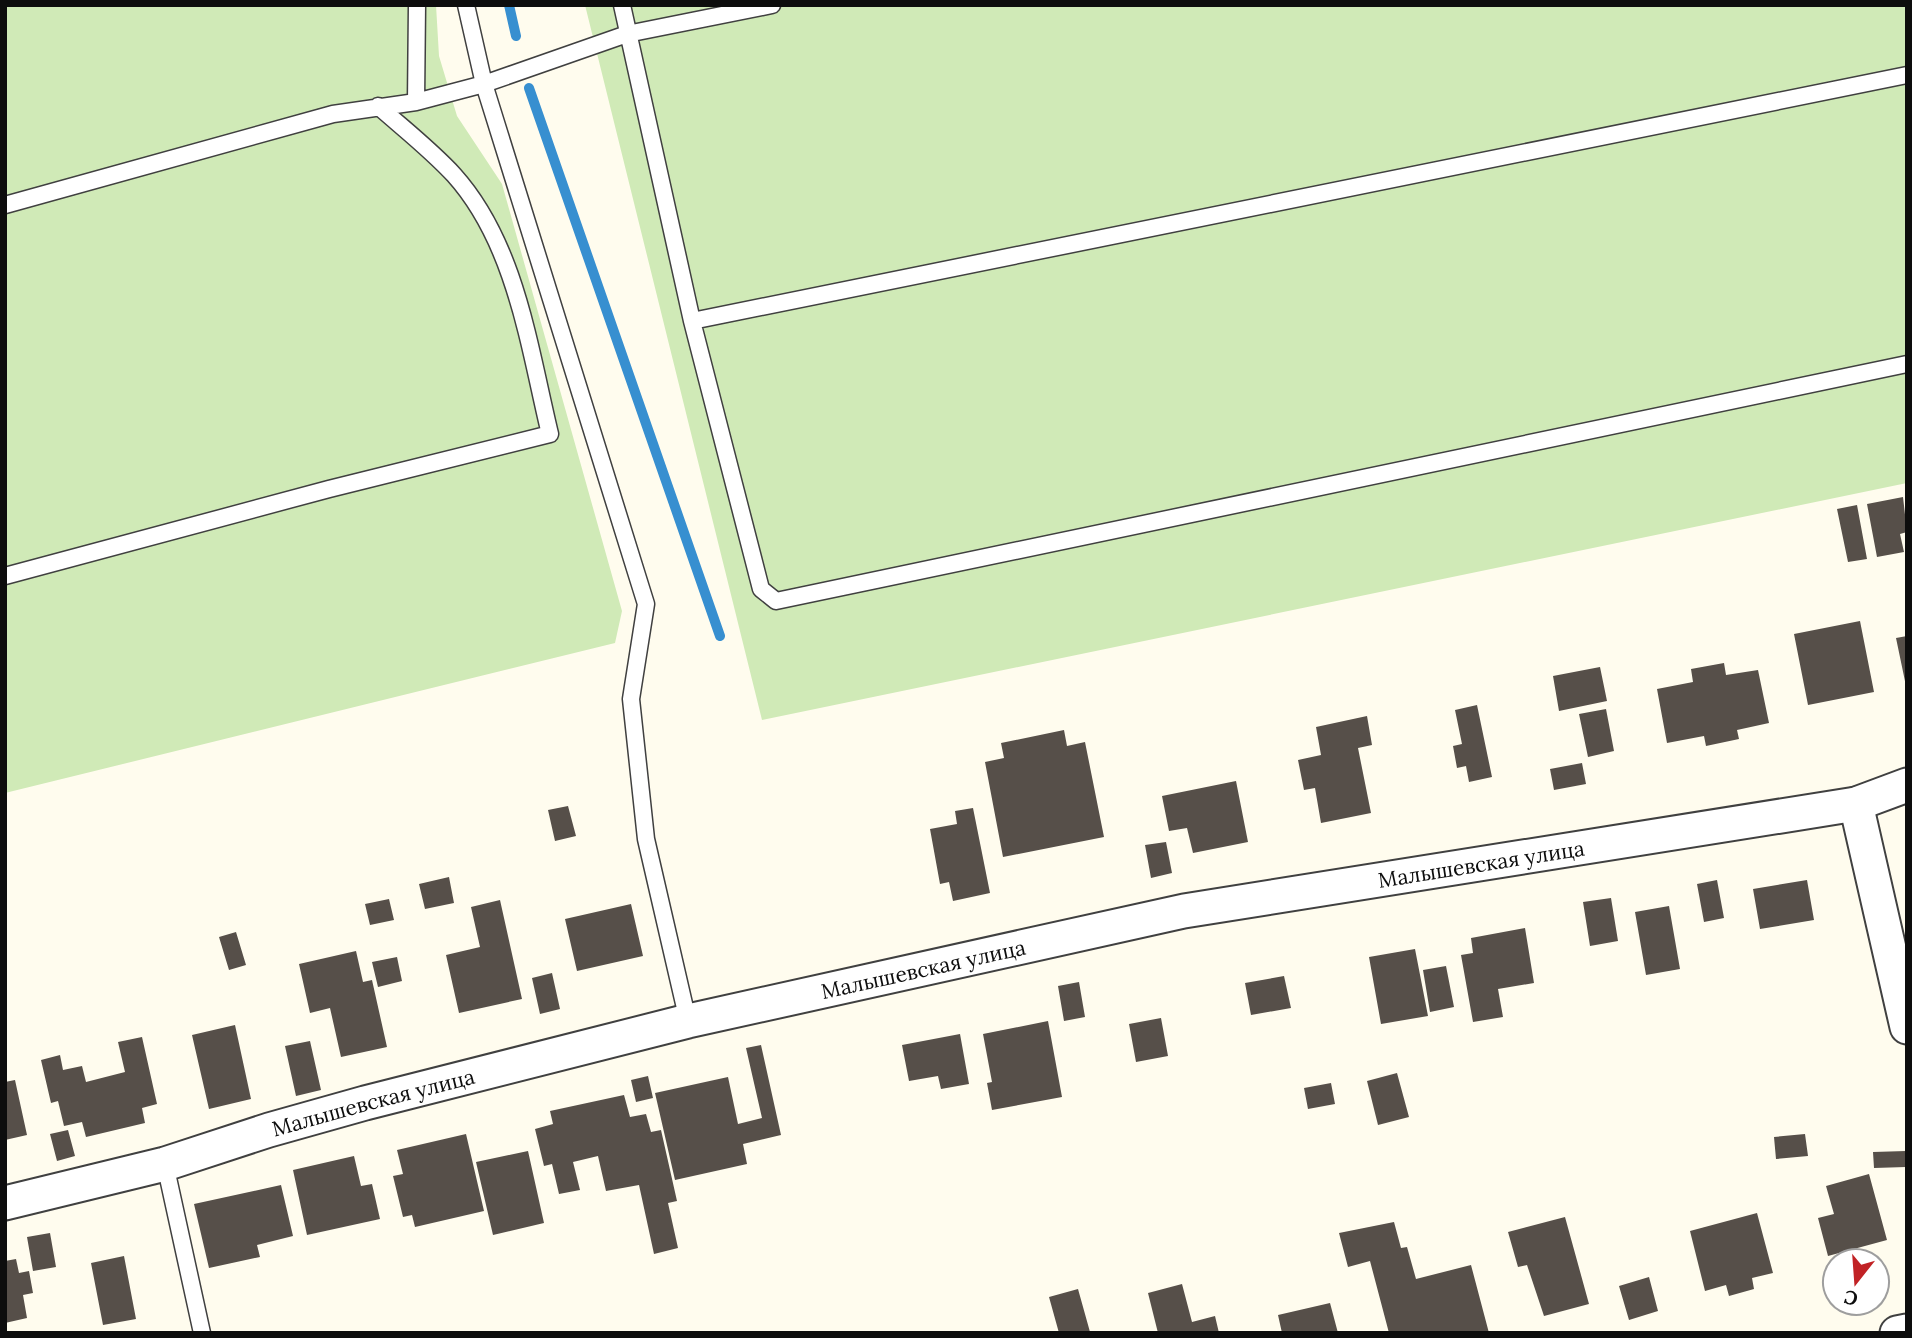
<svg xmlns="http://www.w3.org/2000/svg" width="1912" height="1338" viewBox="0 0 1912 1338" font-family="Lora,serif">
<rect width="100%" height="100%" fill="#fffcee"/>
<path fill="#d0eab7" d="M5,5h431l3,51 18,60 45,68 120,427 -7,32 -610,150z
M585,5h1322v478l-1145,237z"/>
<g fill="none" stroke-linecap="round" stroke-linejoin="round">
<path stroke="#378fd0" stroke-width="10" d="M509,5l7,31
M529,88l191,548"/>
</g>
<path fill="#564f49" d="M1903,497l4,35 -7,2 4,18 -27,5 -10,-53z
M1857,505l10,54 -19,3 -11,-53z
M1860,621l14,71 -66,13 -14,-71z
M1907,636v50h-1l-10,-48z
M1724,663l2,12 32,-5 11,53 -32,7 2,9 -33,7 -2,-10 -37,7 -10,-54 36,-7 -2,-13z
M1600,667l7,34 -48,10 -6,-35z
M1477,705l15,72 -23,5 -3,-16 -9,2 -4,-22 9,-2 -7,-34z
M1606,709l8,42 -26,6 -9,-43z
M1367,716l5,29 -14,3 13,65 -50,10 -6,-35 -11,2 -6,-30 23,-5 -5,-28z
M1064,730l3,16 18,-4 19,95 -101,20 -18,-95 19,-4 -3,-15z
M1582,763l4,21 -32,6 -4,-21z
M1236,781l12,61 -55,11 -6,-25 -18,3 -7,-35z
M568,806l8,30 -21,5 -7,-31z
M973,808l17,85 -37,8 -4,-19 -9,2 -10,-55 27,-5 -2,-13z
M1166,842l6,31 -21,5 -6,-33z
M449,877l5,26 -29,6 -6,-25z
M1717,880l7,38 -20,4 -7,-38z
M1807,880l7,40 -54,9 -7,-40z
M1611,898l7,43 -28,5 -7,-44z
M389,899l5,21 -24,5 -5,-21z
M500,900l22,99 -63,14 -13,-58 34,-8 -9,-40z
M631,904l12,52 -66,15 -12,-52z
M1669,906l11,63 -34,6 -11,-63z
M1525,928l9,55 -36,6 5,28 -30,5 -12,-67 12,-2 -2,-15z
M236,932l10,33 -17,5 -10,-33z
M1415,949l13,67 -47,8 -12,-67z
M356,951l7,31 9,-2 15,67 -46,10 -11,-49 -20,5 -11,-49z
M397,957l5,24 -24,6 -6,-25z
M1446,966l8,41 -24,5 -7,-42z
M552,973l8,36 -20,5 -8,-36z
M1284,976l7,32 -40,7 -6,-32z
M1079,982l6,35 -21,4 -6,-35z
M1161,1018l7,38 -32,6 -7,-38z
M1048,1021l14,76 -70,13 -5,-27 5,-1 -9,-48z
M235,1025l16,74 -42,10 -17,-74z
M960,1034l9,50 -28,5 -3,-13 -29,5 -7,-36z
M142,1037l15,67 -15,4 3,15 -59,14 -4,-15 -18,4 -6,-25 -7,2 -10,-43 19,-5 3,15 19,-4 4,16 39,-10 -7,-30z
M310,1041l11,49 -25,6 -11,-50z
M761,1045l20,90 -38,9 4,20 -72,16 -20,-87 73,-16 10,47 24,-6 -16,-70z
M1397,1073l12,44 -31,8 -11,-44z
M648,1076l5,22 -17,4 -5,-22z
M15,1080l12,55 -22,5v-58z
M1331,1083l4,21 -27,5 -4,-21z
M624,1095l6,22 16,-3 5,18 10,-2 16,71 -9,2 10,45 -24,6 -15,-69 -33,6 -8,-35 -25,6 7,28 -21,4 -7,-30 -8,2 -9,-37 18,-5 -3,-13z
M68,1130l7,26 -18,5 -7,-27z
M466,1134l18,77 -69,16 -3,-12 -9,2 -10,-41 10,-2 -6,-24z
M1805,1134l3,22 -32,3 -2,-22z
M528,1151l16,72 -51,12 -17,-73z
M1906,1151v16l-32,1 -1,-16z
M354,1156l7,30 11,-2 8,35 -73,16 -14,-65z
M1869,1174l18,66 -59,16 -10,-38 16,-4 -8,-28z
M281,1185l12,51 -36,9 3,12 -51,11 -15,-64z
M1757,1213l16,60 -21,5 2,11 -25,7 -3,-11 -21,6 -15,-60z
M1565,1217l24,87 -45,12 -17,-51 -9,2 -10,-35z
M1394,1222l7,26 6,-1 9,32 55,-14 18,68h-100l-19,-72 -22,6 -9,-34z
M50,1233l6,34 -23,4 -6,-34z
M124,1256l12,63 -33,6 -12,-62z
M16,1259l3,14 10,-2 4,22 -10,2 4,23 -22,5v-62z
M1649,1277l9,34 -29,9 -10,-34z
M1182,1284l10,38 23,-6 4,17h-61l-10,-40z
M1078,1289l12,43 -31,1 -10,-36z
M1330,1303l8,30h-56l-4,-18z"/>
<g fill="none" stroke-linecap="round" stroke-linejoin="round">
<defs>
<path id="service" d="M466,5l18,79 162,520 -15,95 15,140 42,182
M622,5l70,316 69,268 15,12 1131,-237
M416,102l1,-97
M5,205l328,-91 83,-12 68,-18 143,-50 145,-29
M692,321l1215,-246
M5,576l324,-87 221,-55c-21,-87 -34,-190 -96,-259 -23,-25 -50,-46 -76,-69
M165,1164l37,169"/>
<g id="minor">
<path d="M1856,804l51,223"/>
<path id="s1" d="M5,1203l160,-39 104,-34 96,-27 323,-82 496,-110 672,-107 51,-19"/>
<path d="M1897,1333l10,-2"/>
</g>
</defs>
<use href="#service" stroke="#404040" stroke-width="19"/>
<use href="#minor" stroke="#404040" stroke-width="37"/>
<use href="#service" stroke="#fff" stroke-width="16"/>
<use href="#minor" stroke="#fff" stroke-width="33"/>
</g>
<g text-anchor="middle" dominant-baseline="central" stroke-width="7" stroke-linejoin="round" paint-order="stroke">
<g font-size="21" fill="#0d0d0d" stroke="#fff">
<text stroke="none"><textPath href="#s1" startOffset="1516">Малышевская улица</textPath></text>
<text stroke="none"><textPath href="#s1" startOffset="948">Малышевская улица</textPath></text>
<text stroke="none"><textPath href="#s1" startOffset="382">Малышевская улица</textPath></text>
</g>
</g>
<rect width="1912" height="1338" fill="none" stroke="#0d0d0d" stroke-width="14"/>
<g transform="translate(1856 1282) rotate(197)"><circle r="33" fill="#ffffff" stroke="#9e9e9e" stroke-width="2"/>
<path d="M0-5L12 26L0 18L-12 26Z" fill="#c12225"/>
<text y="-10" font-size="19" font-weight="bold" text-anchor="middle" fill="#0d0d0d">С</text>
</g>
</svg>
